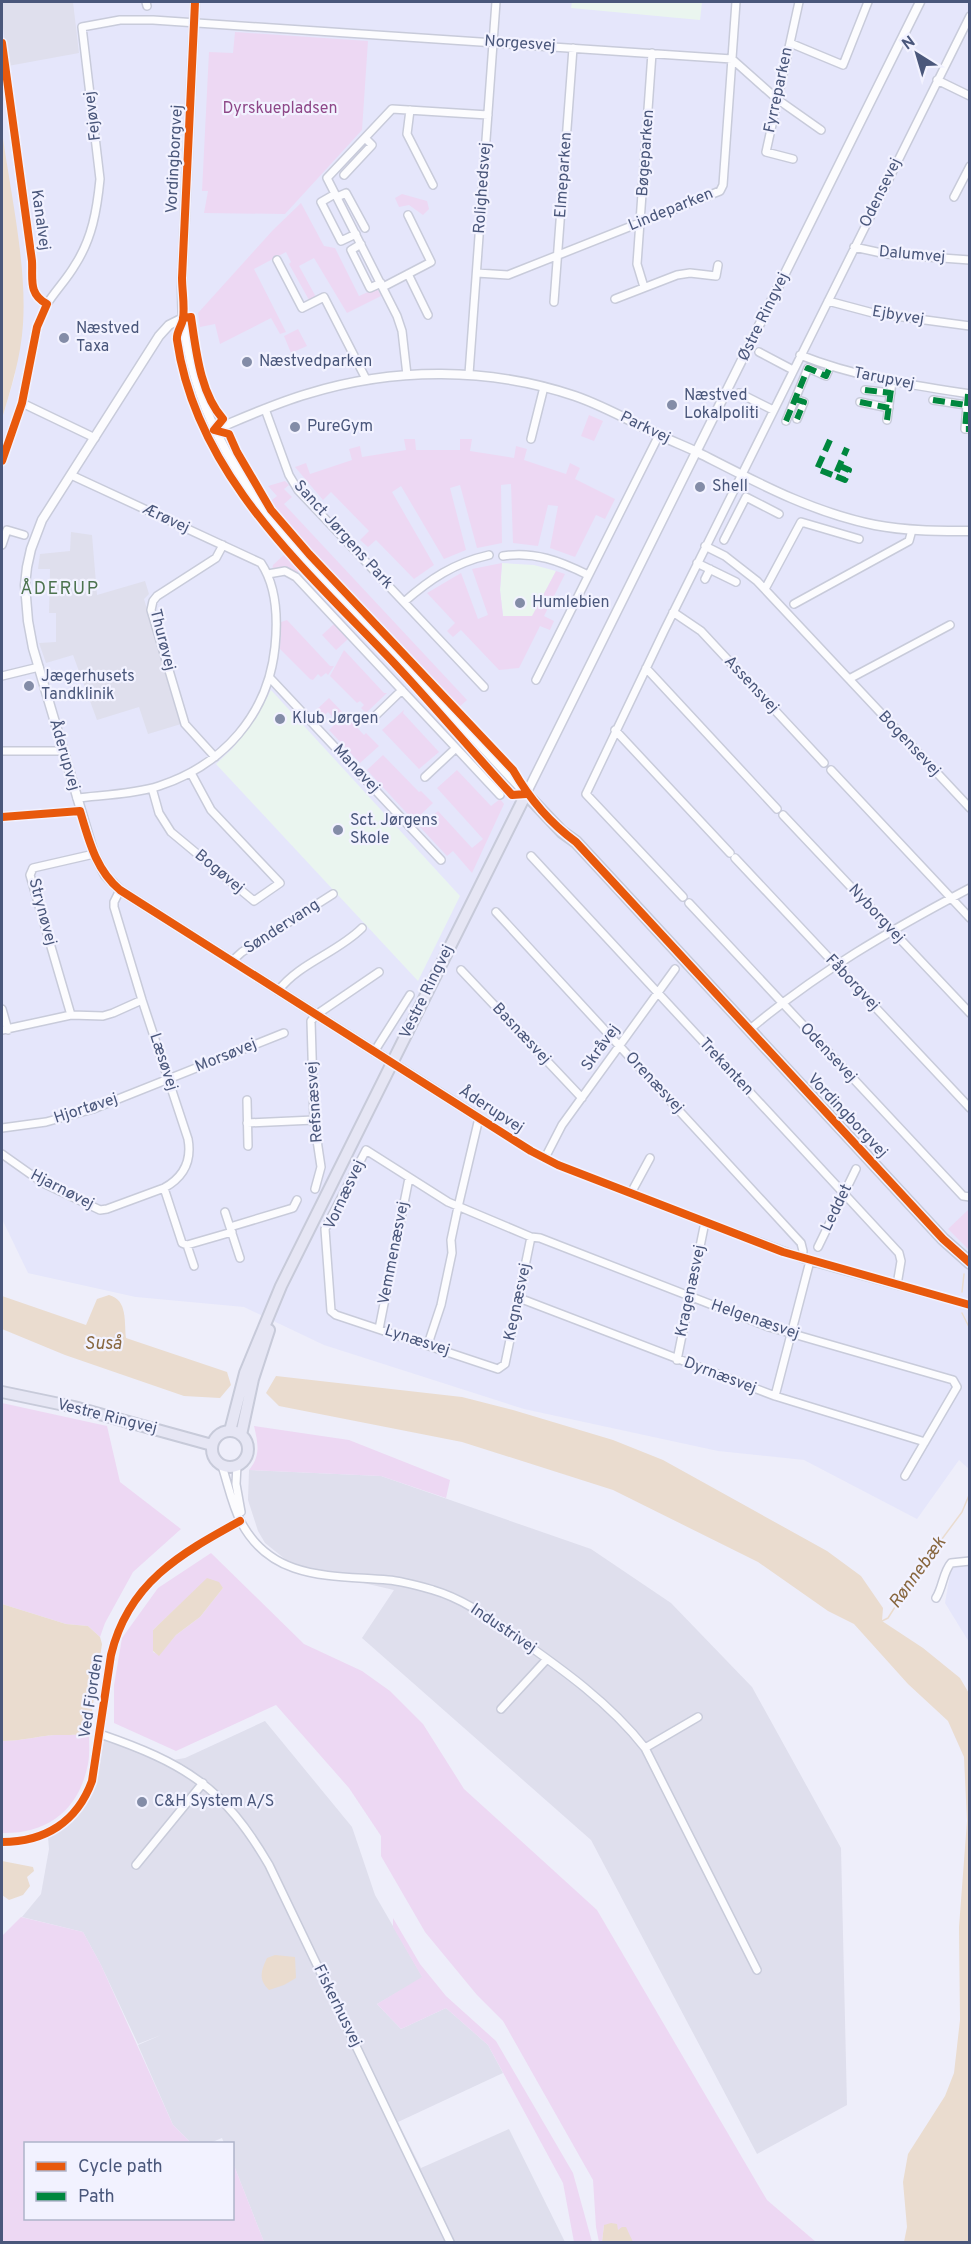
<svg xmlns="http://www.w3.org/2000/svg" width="971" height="2244" viewBox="0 0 971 2244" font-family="Overpass,sans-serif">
<rect width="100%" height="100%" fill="#eeeefa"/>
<path fill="#e5e6fb" d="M2,2h967l1,1468 -11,-10 -42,59 -113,-59 -86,-9 -194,-42 -200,-64 -80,-38 -108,-10 -108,-24 -26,-54v-800l13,-44 7,-100 -20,-144z
M969,1557v85l-24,-39 8,-45z"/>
<path fill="#dfdfed" d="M2,2h71l6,51 -71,13 -6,-47z
M71,532l21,3 5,60 48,-14 4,13 -5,5 37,125 -33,10 -9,-27 -42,13 -24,-65 -27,8 -7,-20 17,-1v-29h-7l1,-44h-12l2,-15 30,-3z
M249,1470l132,6 210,73 80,54 81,84 89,161 6,257 -90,49 -166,-314 -229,-202 32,-48 -87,-20 -17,-7 -25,-20 -7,-12 -10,-31z
M265,1721l87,106 23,68 48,83 -46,26 24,25 45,-21 42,37 15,28 -105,49 23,46 88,-39 56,113h-301l-31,-79 -1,-19 -8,-1 -2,-5 -12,5h-19l-18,-18 -35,-80 23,-10 -23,9 -37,-79 -18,-33 -61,-15 19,-23 8,-45 -1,-12 18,-11 12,-11 11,-16 6,-17 9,-41h7l50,21 24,-4z"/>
<path fill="#eaf5ef" d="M572,2h130l-2,18 -129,-12z
M502,563l32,2 22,6 -24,46 -29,-1 -3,-26z
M271,690l189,206 -42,85 -202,-217 17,-16 24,-31z"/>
<path fill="#edd8f3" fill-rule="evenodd" d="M235,32l133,9 -6,89 -77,84 -81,-1 4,-22h-6l7,-139 24,1z
M402,194l25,7 2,8 -6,6 -14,-10 -10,2 -4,-9z
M301,203l23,43 11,2 24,48 18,-8 4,8 -34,17 -33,-55 -15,8 17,31 -7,3 -20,-36 2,-2 -5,-10 -32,17 32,63 -6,2 -9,-16 -51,26 -5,-20 -15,3 -2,-14 75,-83z
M298,329l9,17 -16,7 -7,-17z
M589,415l14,6 -9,20 -13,-5z
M404,439h11l1,11h44v-11h12l-2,12 44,7 2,-12 11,3 -3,11 42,14 4,-11 10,5 -5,11 40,20 -10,20 -9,-4 -21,42 -25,-9 8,-42 -10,-1 -10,41 -25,-3 -2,-59 -10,1 1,58 -25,5 -17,-63 -10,3 16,62 -22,9 -43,-73 -9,6 42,73 -20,14 -38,-39 -8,7 -8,-7 9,-9 -38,-39 -8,8 -28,-33 11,-4 4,11 42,-14 -3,-11 11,-3 2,11 44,-7z
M285,481l4,4 -5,4 8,8 -8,7 183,196 -10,9 -185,-199 -4,-7 9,-7 -9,-10z
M286,553l15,16 -5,5 -24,-4 1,-5z
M502,563l-2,27 3,26h29l24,-45 9,3 -21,42 10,5 -4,9 -10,-4 -21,42 -20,2 -38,-40 -8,7 -6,-6 8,-8 -28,-30 34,-20 17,46 10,-4 -16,-46z
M287,620l43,46h4l-6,9 -2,-2 -5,4 -3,-3 -5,6 -3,-1 -30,-30 1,-27z
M334,624l14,15 -12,11 -14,-15z
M344,650l40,43h3l-21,20 -5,-5 3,-3 -4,-4 -3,2 -27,-27z
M329,698l35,37 2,-2 13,13 -19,17 -31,-33 8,-8 -9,-10 -9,8 -6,-7z
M404,710l-1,3 36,39 -20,17 -37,-39z
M383,755l36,37 2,-1 12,12 -19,18 -47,-51z
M457,770l34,36 9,-7 4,5 -32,69 -19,-22 -6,5 -27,-29 18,-16 34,37 11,-9 -46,-51z
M969,1201v49l-21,-21 20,-19z
M2,1403l105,23 13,56 61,47 -48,43 -28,51 -5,14 -12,-11 -22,-2 -64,-20z
M254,1426l95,14 101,40 -4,18 -65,-22 -132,-6c12,-15 9,-26 5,-44z
M211,1553l93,91 58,27 28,20 33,33 41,65 133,121 170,290 49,42h-183l-15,-11 -14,-6 -2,17h-3l-3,-15 -3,-47 -90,-159 -26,-26 -52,-63 -44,-76v-20l-32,-48 -73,-83 -100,46 -62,-28v-38l8,-47 36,-50zM207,1579l16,9 -23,29 -24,18 -17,20 -6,-3v-22z
M89,1731c0,11 1,23 -1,33 -9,46 -40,70 -86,69v-92c15,0 28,-3 43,-5 15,-3 30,2 44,-5z
M21,1917l62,15 18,33 72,160 18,18 -165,1v74h206l1,-55 31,79h-34l-2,-1 -226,1v-306z
M393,1918l27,46 26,32 50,45 77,132 19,69h-18l-11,-59 -75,-138 -42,-37 -45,21 -24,-25 45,-27 -29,-50z"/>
<path fill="#eadccf" d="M2,131c8,60 25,133 21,193 -2,33 -12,64 -21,95z
M109,1295c19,5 15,27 17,43l101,34 4,13 -11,13 -36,-2 -119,-41 -63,-26v-33l84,29 11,-26z
M276,1376l186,21 51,13 100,30 50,20 164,91 34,25 22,32 -1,13 41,27 37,30 10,17 -1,547h-65l3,-15 -4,-45 5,-28 37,-58 9,-23 6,-53 -1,-93 8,-106 -3,-64 -16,-36 -40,-37 -54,-60 -26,-13 -70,-49 -145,-72 -151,-48 -183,-36 -13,-13z
M207,1578l12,4 4,6 -23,29 -24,18 -17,21 -6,-5v-21z
M2,1604l64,20 22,2 12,11 2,7 -13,87c-14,7 -29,2 -44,5 -15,2 -28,5 -43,5z
M2,1861l31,6 1,4 -7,6 3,9 -7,9 -14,5 -7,-5z
M275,1955l20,2 1,21 -12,7 -15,5c-11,-11 -8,-19 -2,-32z
M611,2223l6,1 1,6 4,-3h4l7,15h-31l2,-17z"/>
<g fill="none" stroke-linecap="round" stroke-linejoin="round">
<path stroke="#eadccf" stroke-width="1.5" d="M962,1292l2,-18
M962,1313l8,16
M882,1621l6,-3 28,-44 46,-62 8,-19"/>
<defs>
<path id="minor" d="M146,2l1,4
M2,43l30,218c1,18 -4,33 15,43l-10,23 -15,76 -20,58
M790,43l53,22 25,-63
M937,80l33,16
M410,110l-3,24 26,51
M793,159l-27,-7 33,-150
M344,175l28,-30 -7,-7
M335,194l-14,8 20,39 15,-7
M337,197l9,-4 19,35
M954,197l16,-31
M361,244l-10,6 19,38 11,-5
M854,247l32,7 84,6
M277,260l25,48 22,-11 42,82
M477,273l31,2 212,-84 3,-6 13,-183
M408,274l20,41
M383,287l48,-25 -23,-47
M644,287l-7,-23 15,-211
M615,299l62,-24 13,-2 26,3 2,-11
M828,301l45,12 97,13
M554,302l19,-254
M47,304c9,-14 20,-25 28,-39 17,-26 22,-55 25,-86l-18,-152 38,-7h33l579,39 45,40 44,31
M759,352l34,18
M800,355c55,22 111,30 170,39
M469,374l27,-372
M407,375l-5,-44 -5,-15 -70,-138 65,-69 96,6
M865,390l26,3
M739,393l34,17
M968,394l-3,35h5
M795,399l9,3 -7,17
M933,400l33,5
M860,402l29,6
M22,403l73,35
M265,409l24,66 9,15 186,197
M887,420l5,-38
M786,421l22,-53 18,8 4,-9
M531,439l13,-52
M71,475l190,88c16,24 17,55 14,84 -7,68 -52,118 -116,139 -24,8 -57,9 -82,12
M724,540l22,-43 33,17
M2,545l5,-15 17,5
M705,546l20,10 32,25 213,227
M503,556c31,-5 57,5 85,19
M697,563l39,19
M268,574l17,-3 11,6 204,218
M705,579l5,-10
M765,589l36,-67 58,17
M404,602c26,-23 50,-39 85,-47
M794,604l115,-63 3,-11
M673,612l28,19 123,132
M646,668l131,141
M2,676l37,-9
M270,678l171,182
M849,679l101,-54
M536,680l123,-245
M371,720l31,-30
M615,730l115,123
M2,751h61
M215,757l-30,-33 -34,-114 2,-9 4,-5 59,-38 7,-13
M831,770l139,148
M425,777l31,-29
M152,788l7,25 12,19 83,69 26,-18 -69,-73 -20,-37
M783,815l187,198
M2,817l78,-6
M531,856l368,397 2,8 -4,24
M735,858l235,250
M683,897l-97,-103 78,-163 306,-615
M689,903l274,293 7,1
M496,912l305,331 2,8 -1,7
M232,961l10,-9 91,-58
M461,970l121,128
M278,991c21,-28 59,-38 84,-63
M2,1009l6,21
M71,1015l-41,-140 3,-7 61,-14
M2,1030l69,-15 32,1 10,-3 29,-13
M749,1030c70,-59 140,-99 221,-142
M374,1052l36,-57
M247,1100l1,46
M473,1114l58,37 27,14 147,57 105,39 160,44
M247,1123l67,-3
M2,1128l44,-6 47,-13 191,-76
M2,1154l41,29 57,27 7,-1 57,-21c20,-11 28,-27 24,-49l-46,-139 -28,-93v-5l6,-12
M545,1158l17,-33 113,-156
M164,1188l18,55 5,2 45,-13
M315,1189l6,-22 -7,-47 -3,-99 5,-6 63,-43
M631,1193l19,-35
M225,1212l15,46
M230,1227l63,-19 4,-8
M531,1237l-26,127 -7,5 -162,-54 -5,-4 -6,-82 41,-79 82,52 83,35 9,1 229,89 184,53 4,7 -52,89
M187,1245l7,21
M818,1247l38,-78
M519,1298l256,98 150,46
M379,1329l30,-151
M428,1344l13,-39 11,-52 -1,-13 7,-33 21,-89
M677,1360l28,-138
M775,1396l35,-135
M237,1465l-1,19 5,28
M222,1466c6,18 10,39 19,56 31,59 90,53 147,58 14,1 31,6 45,10 31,9 56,28 82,46 47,33 95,67 130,112l112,222
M936,1598c7,-11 7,-26 15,-35l19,-2
M501,1709l46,-50
M100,1734c84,29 123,52 169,131l181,377
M645,1748l53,-31
M2,1842c43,0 75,-20 90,-61l19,-126c17,-72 69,-101 129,-134
M136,1865l67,-82"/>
<path id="tertiary" d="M195,2l-13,276c0,13 0,27 1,41 10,86 50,155 105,220l238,255 394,-792
M183,318l-14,7 -10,11 -117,184 -11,29 -4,18 -2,18 3,36 5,27 61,206 11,21 15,15 353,224
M214,430c31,-13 62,-27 93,-36 87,-27 182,-27 268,2 29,10 55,25 82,38 14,7 28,12 42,19 57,29 112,59 176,72 31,6 63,6 95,6"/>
<path id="primary" d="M2,1392l72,15 138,38
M230,1431l15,-58 36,-87 245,-492 36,38 14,10 367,397 27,24
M212 1449a18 18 0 1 1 36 0a18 18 0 1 1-36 0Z
M241,1435l12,-56 16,-49"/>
</defs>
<use href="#minor" stroke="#c8cbda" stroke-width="10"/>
<use href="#tertiary" stroke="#c8cbda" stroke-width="11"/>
<use href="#primary" stroke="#c7cad9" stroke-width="14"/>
<use href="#minor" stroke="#fcfcfe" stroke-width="7"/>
<use href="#tertiary" stroke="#fcfcfe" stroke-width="8"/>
<use href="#primary" stroke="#e6e6f4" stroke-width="10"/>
<path stroke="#00873e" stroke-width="6" stroke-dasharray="12 6" stroke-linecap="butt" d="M865,390l26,3
M968,394l-3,35h5
M795,399l9,3 -7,17
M933,400l33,5
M860,402l29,6
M887,420l5,-38
M786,421l22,-53 18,8 4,-9
M830,440l-13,29 18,7
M840,466l9,4 -4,10 -10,-4 12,-28"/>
<defs>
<path id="cycleway" d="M195,2l-13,276c0,12 3,28 1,41 -1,7 -7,13 -6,21 19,135 128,229 217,323 40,43 78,88 118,132l14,-1
M2,43l30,218c1,18 -4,33 15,43l-10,23 -15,76 -20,58
M183,318l8,-1c5,33 9,76 32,102l-9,11 15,4 8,18 34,58 38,44 204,216c16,28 37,53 63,72l367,397 27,24
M2,817l78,-6c9,30 16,59 40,79l411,261 27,14 225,87 187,53
M2,1842c43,0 75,-20 90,-61l19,-126c17,-72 69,-101 129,-134"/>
</defs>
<use href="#cycleway" stroke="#f2f2ff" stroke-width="11"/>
<use href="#cycleway" stroke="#e8590c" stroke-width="8"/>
</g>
<g fill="#838ca7" stroke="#f2f2ff" stroke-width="2">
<circle cx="64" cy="338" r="6"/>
<circle cx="247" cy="362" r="6"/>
<circle cx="672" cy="405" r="6"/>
<circle cx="295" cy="427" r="6"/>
<circle cx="700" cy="487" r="6"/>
<circle cx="520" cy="603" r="6"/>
<circle cx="29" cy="686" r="6"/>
<circle cx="280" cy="719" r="6"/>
<circle cx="338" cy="830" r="6"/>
<circle cx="142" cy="1802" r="6"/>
</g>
<g text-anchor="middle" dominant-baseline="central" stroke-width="4.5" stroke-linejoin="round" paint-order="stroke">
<g font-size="16" fill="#4a577b" stroke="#f2f2ff">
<text transform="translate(520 44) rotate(4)">Norgesvej</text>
<text transform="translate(779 90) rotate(-78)">Fyrreparken</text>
<text transform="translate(93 116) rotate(-97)">Fejøvej</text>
<text transform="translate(646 153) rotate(-86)">Bøgeparken</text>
<text transform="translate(175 159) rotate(-87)">Vordingborgvej</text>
<text transform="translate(564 175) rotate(-86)">Elmeparken</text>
<text transform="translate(483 188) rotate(-86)">Rolighedsvej</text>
<text transform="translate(881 193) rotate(-64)">Odensevej</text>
<text transform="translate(671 210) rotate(-22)">Lindeparken</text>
<text transform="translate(40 220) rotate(82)">Kanalvej</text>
<text transform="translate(912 255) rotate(5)">Dalumvej</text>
<text transform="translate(898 316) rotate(9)">Ejbyvej</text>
<text transform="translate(764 317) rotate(-64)">Østre Ringvej</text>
<text transform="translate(884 379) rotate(11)">Tarupvej</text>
<text transform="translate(645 428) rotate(26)">Parkvej</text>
<text transform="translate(166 519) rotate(25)">Ærøvej</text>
<text transform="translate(343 535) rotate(48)">Sanct Jørgens Park</text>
<text transform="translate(162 640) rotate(76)">Thurøvej</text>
<text transform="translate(751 685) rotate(47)">Assensvej</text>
<text transform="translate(909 744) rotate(47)">Bogensevej</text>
<text transform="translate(64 755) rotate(74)">Åderupvej</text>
<text transform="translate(356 769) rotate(47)">Manøvej</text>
<text transform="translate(219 872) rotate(40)">Bogøvej</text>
<text transform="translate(42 912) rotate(75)">Strynøvej</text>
<text transform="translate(876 914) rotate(47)">Nyborgvej</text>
<text transform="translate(282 927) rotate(-33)">Søndervang</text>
<text transform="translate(852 983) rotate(47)">Fåborgvej</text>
<text transform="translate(427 992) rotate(-64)">Vestre Ringvej</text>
<text transform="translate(521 1034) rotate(47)">Basnæsvej</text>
<text transform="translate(601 1048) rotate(-54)">Skråvej</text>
<text transform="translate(828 1053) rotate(47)">Odensevej</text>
<text transform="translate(226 1056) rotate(-22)">Morsøvej</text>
<text transform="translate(163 1062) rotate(72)">Læsøvej</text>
<text transform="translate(726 1067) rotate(47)">Trekanten</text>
<text transform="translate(654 1083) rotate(47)">Orenæsvej</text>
<text transform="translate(315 1102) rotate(-94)">Refsnæsvej</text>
<text transform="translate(86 1109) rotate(-18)">Hjortøvej</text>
<text transform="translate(491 1110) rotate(33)">Åderupvej</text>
<text transform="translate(847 1116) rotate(47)">Vordingborgvej</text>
<text transform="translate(62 1190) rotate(27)">Hjarnøvej</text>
<text transform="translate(345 1195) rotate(-65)">Vornæsvej</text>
<text transform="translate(837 1208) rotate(-64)">Leddet</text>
<text transform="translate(394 1253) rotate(-79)">Vemmenæsvej</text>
<text transform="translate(691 1291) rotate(-78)">Kragenæsvej</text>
<text transform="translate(518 1302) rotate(-78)">Kegnæsvej</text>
<text transform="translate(755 1320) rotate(19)">Helgenæsvej</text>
<text transform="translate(417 1341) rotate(18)">Lynæsvej</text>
<text transform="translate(720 1376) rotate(21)">Dyrnæsvej</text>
<text transform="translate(107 1417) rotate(14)">Vestre Ringvej</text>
<text transform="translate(503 1629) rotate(34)">Industrivej</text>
<text transform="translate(92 1696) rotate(-81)">Ved Fjorden</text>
<text transform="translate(337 2006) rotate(64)">Fiskerhusvej</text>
</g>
<g font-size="16" fill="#8e4788" stroke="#f2f2ff">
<text x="280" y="109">Dyrskuepladsen</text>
</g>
<g font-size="16" fill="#4a577b" stroke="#f2f2ff" text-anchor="start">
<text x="76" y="329">Næstved<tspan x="76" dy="18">Taxa</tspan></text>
<text x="259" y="362">Næstvedparken</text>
<text x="684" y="396">Næstved<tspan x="684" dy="18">Lokalpoliti</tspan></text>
<text x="307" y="427">PureGym</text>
<text x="712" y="487">Shell</text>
<text x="532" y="603">Humlebien</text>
<text x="41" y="677">Jægerhusets<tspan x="41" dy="18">Tandklinik</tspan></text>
<text x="292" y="719">Klub Jørgen</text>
<text x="350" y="821">Sct. Jørgens<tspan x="350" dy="18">Skole</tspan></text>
<text x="154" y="1802">C&amp;H System A/S</text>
</g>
<g font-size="18" letter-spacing="1.5" fill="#4d744f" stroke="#f2f2ff">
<text x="60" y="589">ÅDERUP</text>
</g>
<g font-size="18" font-style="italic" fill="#88673f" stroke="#f2f2ff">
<text x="103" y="1344">Suså</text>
<text transform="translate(918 1573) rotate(-54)">Rønnebæk</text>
</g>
</g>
<rect width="971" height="2244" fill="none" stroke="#4a577b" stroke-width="6"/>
<rect x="24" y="2142" width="210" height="78" fill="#f2f2ff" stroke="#afb4ca" stroke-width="1.5"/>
<rect x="36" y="2162" width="30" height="9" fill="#e8590c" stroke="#afb4ca" stroke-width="1.5"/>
<text x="78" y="2172" font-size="18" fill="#4a577b">Cycle path</text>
<rect x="36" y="2192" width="30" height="9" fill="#00873e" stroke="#afb4ca" stroke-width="1.5"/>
<text x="78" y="2202" font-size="18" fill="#4a577b">Path</text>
<g transform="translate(917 54) rotate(323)" stroke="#f2f2ff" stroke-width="4.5" paint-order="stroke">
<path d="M0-4.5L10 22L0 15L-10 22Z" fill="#4a577b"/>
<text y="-9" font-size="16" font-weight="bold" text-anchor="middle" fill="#4a577b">N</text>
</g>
</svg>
